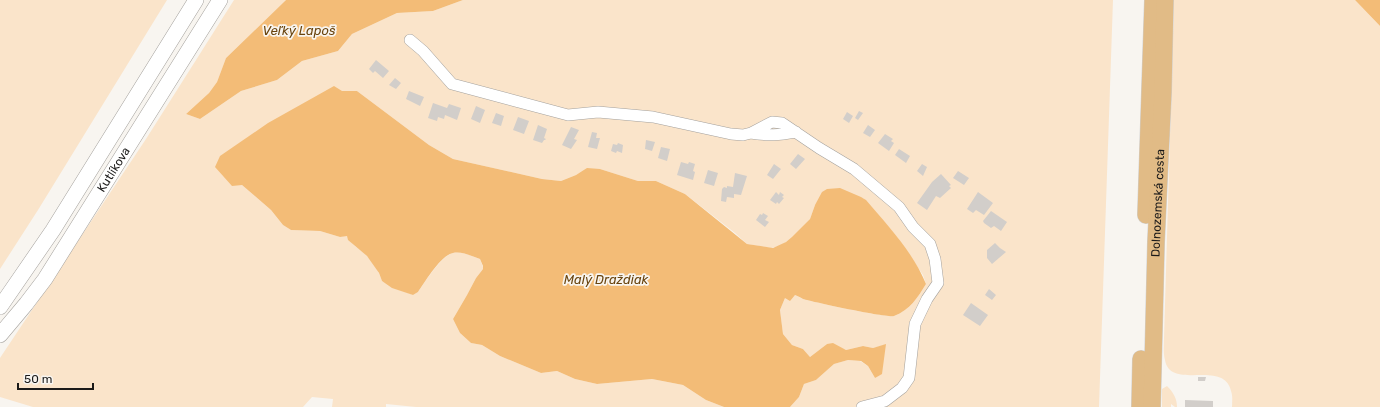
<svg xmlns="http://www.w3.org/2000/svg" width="1380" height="407" viewBox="0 0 1380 407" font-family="Rubik,sans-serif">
<rect width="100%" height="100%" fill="#f8f5f0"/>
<path fill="#fae4ca" d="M0,0h167l-129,210 -38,59z
M234,0h52l-60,58 -9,24 -8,11 -23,21 14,5 41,-28 36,-11 25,-19 36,-10 14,-17 45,-21 36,-2 30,-11h650l-14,407h-309l9,-10 5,-13 12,-4 18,-16 14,-4 12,1 8,5 7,12 10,-33 -12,3 -10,-2 -17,4 -19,-6 -17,13 -7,-8 -11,-4 -9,-11 -3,-24 5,-12 10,-3c3,1 5,3 8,4 10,3 84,19 91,17 16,-6 24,-19 32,-32l-3,-9 -26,-38 -34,-39 -48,7 -5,14 -18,19 -12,8 -9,2 -24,-4 -12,-11 -50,-39 -29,-13h-18l-38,-12h-13l-11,6 -15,6 -19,-2 -89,-20 -24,-14 -72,-54h-15l-100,94 29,25 12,15 8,5 29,1 20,6 7,-2c3,10 14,14 20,21 7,7 12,16 15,25l31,14 5,-3c7,-10 24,-37 35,-39 8,-2 19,3 27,6l3,8v2l-7,9 -9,17 -14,24 7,14 11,10 11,2 18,11 41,17 16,-2 18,8 22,5 55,-5 31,6 23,15 18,7h-308l-30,-3v3h-54l1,-8 -21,-2 -9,10h-270l-33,-10v-39l146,-219z
M1174,0h181l25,26v381h-148c0,-5 1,-11 -1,-16 -7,-32 -61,0 -66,-31 -2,-7 -1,-15 -1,-22z
M1167,386c6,6 10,12 10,21h-2l-4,-3v3h-9v-18z"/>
<path fill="#f3bc77" d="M286,0h177l-30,11 -36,2 -45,21 -14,17 -36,10 -25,19 -36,11 -41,28 -14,-5 23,-21 8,-11 9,-24z
M1355,0h25v26z
M334,86l8,5h15l72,54 24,14 89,20 19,2 15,-6 11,-7 13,1 38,12h18l29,13 62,50 26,4 13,-6 6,-5 18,-18 5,-14 7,-13 5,-3 13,-1 21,9 5,3c22,26 47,52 60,84 -8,13 -16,26 -32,32 -7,2 -81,-14 -91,-17 -2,-1 -5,-3 -8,-4l-5,6 -5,-3 -5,12 3,24 9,11 11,4 7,8 17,-13 6,-1 13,7 17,-4 10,2 13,-4 -4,30 -7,4 -7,-12 -7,-5 -13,-1 -14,4 -18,16 -12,4 -5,13 -9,10h-66l-18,-7 -23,-15 -31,-6 -55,5 -22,-5 -18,-8 -16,2 -41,-17 -18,-11 -11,-2 -11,-10 -7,-14 14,-24 9,-17 7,-9v-3l-3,-7c-8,-3 -19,-8 -27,-6 -12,2 -28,29 -35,39l-5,3 -21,-7 -10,-7 -3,-8 -12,-17 -19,-16 -1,-4 -7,1 -20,-6 -29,-1 -8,-5 -12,-15 -29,-25 -10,1 -17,-19 5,-11 48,-33z"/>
<path fill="#d2ceca" d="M376,60l13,11 -6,7 -8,-7 -2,2 -4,-4z
M395,78l6,5 -5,6 -7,-4z
M409,91l15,6 -4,9 -14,-7z
M433,103l14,5 2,-4 12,4 -4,12 -12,-5 -1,4 -6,-2 -1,4 -9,-3z
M476,106l9,4 -5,13 -9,-4z
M859,111l4,2 -5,7 -3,-2z
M847,112l6,4 -4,7 -6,-4z
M496,113l8,3 -3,10 -9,-3z
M518,117l11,4 -5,13 -11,-4z
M538,125l9,4 -3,9 2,1 -1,1h-1l-2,3 -9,-3z
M868,125l7,5 -5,7 -7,-4z
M571,127l8,3 -5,9 3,1 -6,9 -9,-4z
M592,132l5,1 -1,5h4l-3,11 -9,-2z
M885,134l8,5 -2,2 3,2 -5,8 -11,-8z
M646,140l9,2 -3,9 -7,-2z
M618,143l5,2 -1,8 -5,-2 -1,2 -5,-2 2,-7 4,1z
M661,147l9,2 -3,12 -9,-3z
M899,149l11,7 -4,7 -11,-8z
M798,154l7,5 -9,10 -6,-5z
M681,162l7,2 1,-2 6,2 -2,7 2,1 -2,8 -16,-5z
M774,164l7,5 -8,10 -6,-4z
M922,164l5,3 -4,9 -6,-5z
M708,170l10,3 -4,13 -10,-3z
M958,171l11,7 -5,7 -11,-7z
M735,173l12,3 -6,19 -7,-1v4l-7,-1 -1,5 -5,-1 1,-12 2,-2 3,1v-2l6,1z
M941,174l10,11 -2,1 2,2 -11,10 -4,-2 -9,14 -10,-7 15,-21z
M776,192l3,3 1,-3 4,3 -2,2 2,1 -5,6 -2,-2 -1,2 -6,-4z
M978,192l15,11 -9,12 -8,-5 -3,3 -6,-4z
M991,211l16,11 -6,9 -7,-5 -3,2 -7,-5 -1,-2z
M763,213l5,3 -3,4 4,2 -4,5 -9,-7 4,-6 2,1z
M995,243l5,5 6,4 -14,12 -5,-6v-8z
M989,289l7,6 -4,5 -7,-5z
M971,303l17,12 -8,11 -17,-11z
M1198,377h8l-1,4h-7z
M1185,400l28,1v6h-28z"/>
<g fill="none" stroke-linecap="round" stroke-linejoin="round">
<defs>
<path id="street" d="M410,40l13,11 29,33 116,31 30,-3 55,5 78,17 12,1 8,-2 21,-11 10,1 37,25 35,21 45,38 14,20 17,17 5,15 3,24 -11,16 -12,25 -6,54 -7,10 -17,13 -23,6
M751,133c17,3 28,2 45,-1"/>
<g id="secondary">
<path d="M0,307l53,-77 143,-230"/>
<path id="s1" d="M0,335l26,-31 19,-25 175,-279"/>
</g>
<g id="primary">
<path d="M1146,215l7,-215"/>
<path d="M1140,407l1,-48"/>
<path id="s2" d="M1152,407l4,-165 7,-150 2,-92"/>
</g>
</defs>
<use href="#street" stroke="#a4a19d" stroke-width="12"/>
<use href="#secondary" stroke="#a4a19d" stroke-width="16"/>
<use href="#primary" stroke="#d1d1d1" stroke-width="18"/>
<use href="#street" stroke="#fff" stroke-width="11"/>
<use href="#secondary" stroke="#fff" stroke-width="15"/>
<use href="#primary" stroke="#e1bb86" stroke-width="17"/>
</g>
<g text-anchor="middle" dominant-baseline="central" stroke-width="3.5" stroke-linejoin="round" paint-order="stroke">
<g font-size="12" fill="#1b1a19" stroke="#f8f5f0">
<text stroke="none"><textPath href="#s1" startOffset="201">Kutlíkova</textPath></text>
<text stroke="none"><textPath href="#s2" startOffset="204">Dolnozemská cesta</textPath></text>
</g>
<g font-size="13" font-style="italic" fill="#69440e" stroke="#f8f5f0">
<text x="299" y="30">Veľký Lapoš</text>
<text x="606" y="279">Malý Draždiak</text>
</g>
</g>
<path d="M18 383v6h75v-6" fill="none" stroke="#1b1a19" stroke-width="2"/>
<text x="24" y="383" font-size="12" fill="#1b1a19" stroke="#f8f5f0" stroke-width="3" paint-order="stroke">50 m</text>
</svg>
